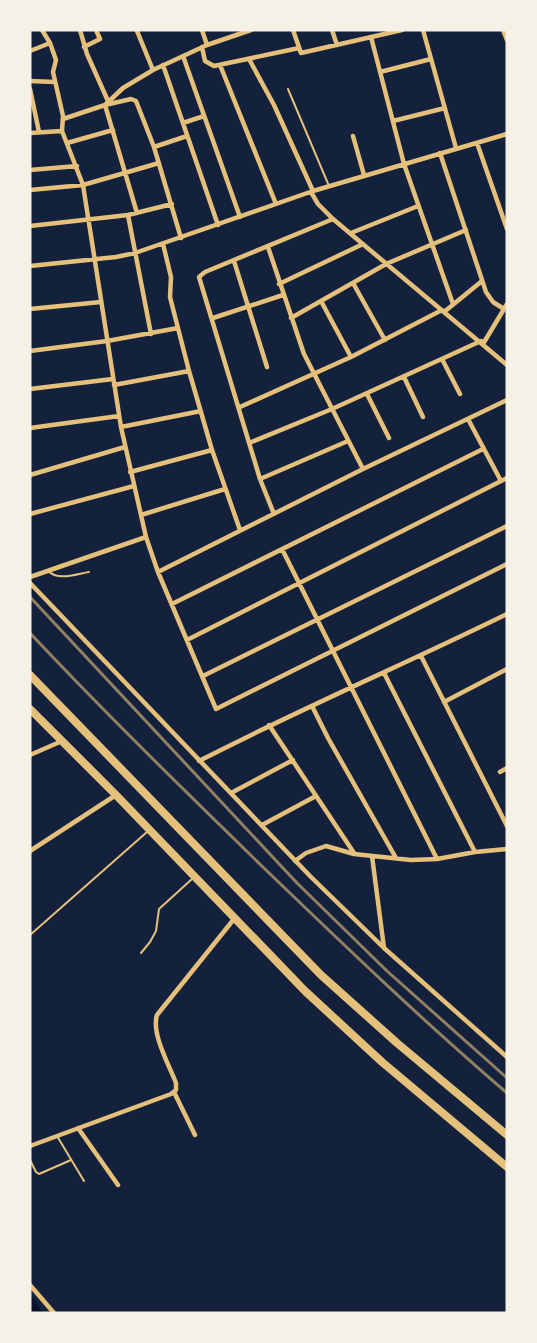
<svg xmlns="http://www.w3.org/2000/svg" width="537" height="1343" viewBox="0 0 537 1343" font-family="Barlow,sans-serif">
<rect width="100%" height="100%" fill="#14213d"/>
<g fill="none" stroke-linecap="round" stroke-linejoin="round">
<path stroke="#0b132b" stroke-width="10" d="M30,1302l7,11"/>
<path stroke="#e5c07b" stroke-width="2" d="M288,89l41,97
M48,571c10,10 28,3 41,1
M30,935l117,-103
M141,953l9,-11 6,-11 3,-22 33,-30
M57,1136l27,45
M30,1160l6,12 3,2 32,-14"/>
<path stroke="#e5c07b" stroke-width="4.5" d="M42,30l8,13 6,17 -3,12 10,44 -1,15 21,54 38,242 25,110 12,35 58,137 291,-145
M80,30l7,24 21,47
M202,30l5,15
M293,30l8,23 101,-23
M332,30l5,15
M423,30l33,118
M503,30l4,10
M137,31l16,39
M371,37l33,127 49,140
M84,47l16,-8 -4,-9
M202,47l3,14 9,5 85,-18
M30,51l20,-8
M183,56l57,161
M249,59l25,46 39,86
M163,65l55,160
M220,65l56,139
M380,72l51,-13
M30,81l25,1
M30,89l9,43
M63,119l42,-14 18,-17 30,-18 54,-25 44,-15
M393,121l52,-13
M183,123l21,-7
M30,133l32,-2
M353,136l11,39
M67,143l46,-13
M477,143l30,86
M154,147l33,-11
M440,153l46,139 7,10 11,7
M30,170l47,-4
M30,190l53,-5 76,-22
M311,192l7,12 15,15 174,146
M137,213l-32,-108 26,-6 5,2 18,46 27,91
M128,215l23,119
M30,226l98,-11 44,-11
M351,233l67,-27
M163,244l8,33 -1,20 19,74 23,79 28,80
M268,247l36,107 59,115
M234,261l33,106
M30,266l86,-9 19,-4 178,-62 194,-57
M353,283l32,57
M279,284l84,-40
M321,301l30,56
M30,309l71,-7
M444,312l38,-31
M213,318l70,-23
M291,318l95,-54 80,-34
M483,344l24,-40
M30,351l77,-10 71,-13
M442,359l18,35
M404,377l19,40
M114,385l75,-14
M30,389l83,-10
M367,394l22,44
M240,407l111,-50 91,-47
M468,419l33,62
M121,427l80,-16
M30,428l89,-12
M249,443l83,-34 149,-68
M130,472l82,-22
M30,475l95,-28
M260,479l88,-38
M30,514l104,-28
M274,514l-14,-35 -61,-202 6,-5 128,-53
M141,515l84,-26
M282,549l155,310
M158,572l205,-103 144,-69
M30,577l116,-40
M30,583l280,293 74,72 123,109
M172,604l311,-155
M187,640l320,-162
M421,656l86,170
M384,673l91,179
M203,676l304,-150
M444,702l63,-33
M312,706l16,32 68,120
M269,725l85,128
M30,755l32,-14
M199,761c101,-52 206,-97 308,-147
M500,772l7,-4
M231,793l62,-33
M262,825l54,-29
M30,851l86,-56
M372,856l12,92
M295,861l11,-8 20,-7 28,8 57,6 26,-1 38,-7 32,-3
M174,1092l21,43
M78,1128l40,57
M30,1146l141,-52 5,-4v-7c-7,-18 -25,-50 -19,-68l77,-96
M30,1285l24,28"/>
<path stroke="#e5c07b" stroke-width="8" d="M30,675l291,300 76,68 110,92
M30,709l86,86 189,196 77,71 125,105"/>
<path stroke="#918062" stroke-width="3" d="M30,597l267,286 90,88 120,107
M30,633c77,82 157,160 237,238 79,76 157,151 240,222"/>
</g>
<rect width="537" height="1343" fill="none" stroke="#f6f1e7" stroke-width="63"/>
</svg>
